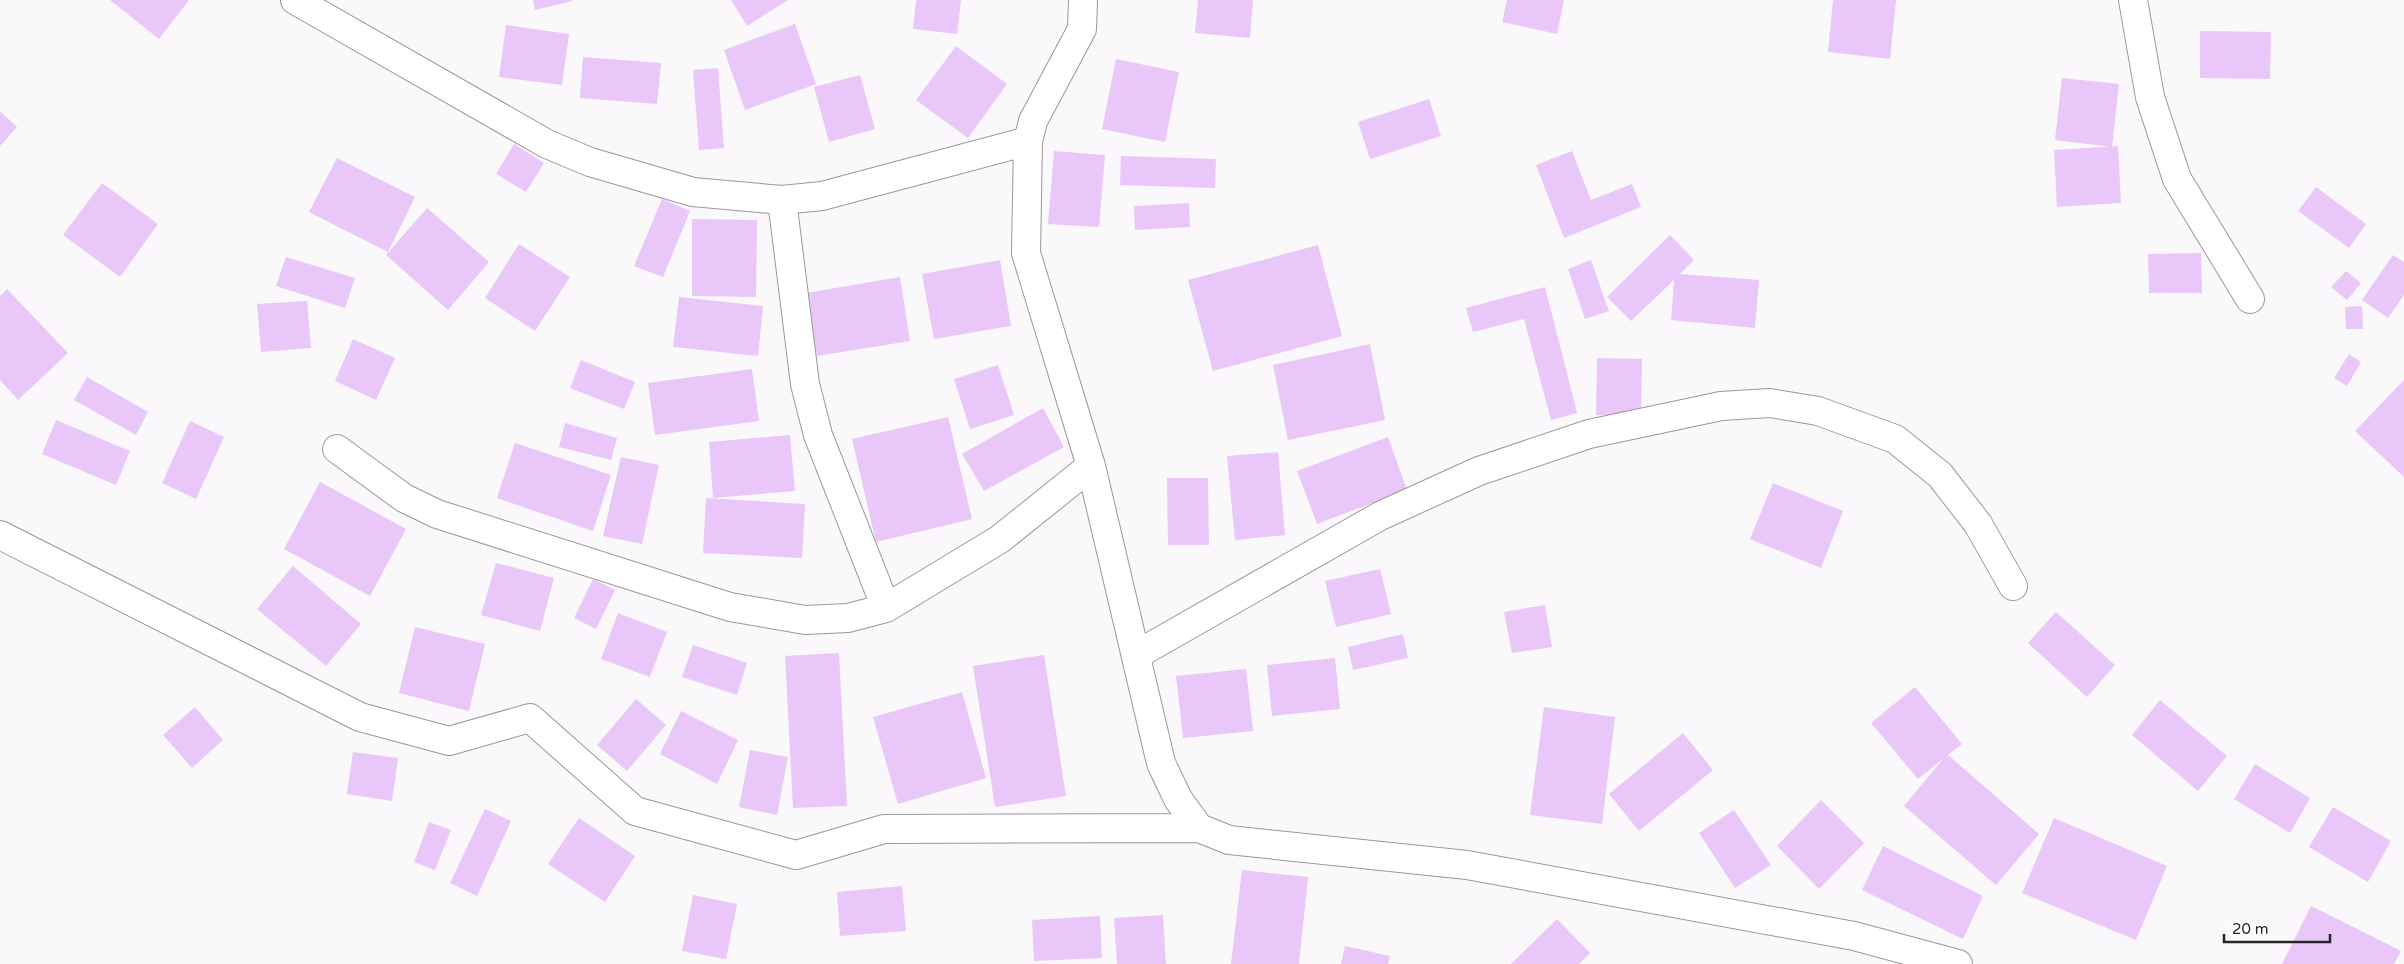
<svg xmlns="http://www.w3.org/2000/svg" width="2404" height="964" viewBox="0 0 2404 964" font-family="'Varela Round',sans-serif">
<rect width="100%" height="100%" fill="#faf8fb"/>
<path fill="#e9c7f8" d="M110,0h79l-30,39z
M533,0h39v1l-37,9z
M731,0h57l-41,26z
M916,0h45l-4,34 -44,-5z
M1198,0h55l-3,38 -55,-5z
M1507,0h57l-7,34 -55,-12z
M1833,0h63l-6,59 -62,-7z
M795,24l21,60 -71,26 -21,-60z
M506,25l63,9 -7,51 -63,-8z
M2200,31l71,1 -1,47 -70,-1z
M956,46l51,38 -39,54 -52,-38z
M583,57l78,6 -4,41 -77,-6z
M1116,59l63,13 -14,70 -63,-13z
M718,68l6,80 -25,2 -6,-80z
M860,75l15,54 -46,13 -15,-55z
M2062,78l57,6 -7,63 -57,-7z
M1429,99l12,37 -71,23 -12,-37z
M0,111l17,16 -17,19z
M514,144l30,19 -18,29 -30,-18z
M2118,146l3,57 -64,4 -3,-57z
M1054,151l51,4 -6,72 -51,-3z
M1572,151l19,49 41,-16 9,23 -77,31 -28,-73z
M1121,156l95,3 -1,29 -95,-3z
M337,158l78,39 -27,55 -79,-40z
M102,183l56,41 -38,53 -57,-42z
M2316,187l50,37 -17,24 -51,-37z
M662,199l28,12 -27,66 -29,-11z
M1189,203l1,24 -55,3 -1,-24z
M427,208l62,54 -41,48 -62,-55z
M692,219l65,1 -1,77 -64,-1z
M1670,235l24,25 -14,14 79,6 -4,48 -84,-8 3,-40 -43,41 -24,-24z
M519,244l51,33 -35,54 -50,-33z
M1318,245l24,91 -129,35 -25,-91z
M2201,253l1,40h-53l-1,-39z
M2393,255l11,7v33l-16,23 -26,-18z
M286,257l69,21 -10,30 -69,-22z
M1000,260l11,66 -77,13 -12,-65z
M1591,260l18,51 -24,8 -17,-50z
M2346,271l15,12 -14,17 -16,-13z
M900,277l10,64 -93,15 -11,-63z
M1545,287l32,126 -26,7 -27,-101 -51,13 -7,-24z
M7,289l61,64 -50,47 -18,-20v-84z
M679,297l84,9 -5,50 -85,-9z
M307,301l4,47 -50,4 -4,-48z
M2362,306l1,23h-17l-1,-22z
M353,339l42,19 -19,42 -41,-19z
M1370,344l15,76 -97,20 -15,-75z
M2349,354l12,8 -14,24 -13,-8z
M1597,358l45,1 -1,57 -45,-1z
M581,360l54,22 -11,27 -54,-21z
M998,365l16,50 -44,14 -16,-50z
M752,369l7,52 -104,14 -7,-52z
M87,377l61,35 -12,23 -62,-35z
M2404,380v97l-49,-46z
M1043,408l21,39 -80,44 -22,-37z
M948,417l24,102 -96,23 -24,-103z
M56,420l74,31 -14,34 -74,-31z
M190,421l34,16 -28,62 -34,-16z
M565,423l52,15 -6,22 -52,-13z
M790,435l5,56 -82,7 -4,-56z
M1388,437l19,53 -90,34 -20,-53z
M515,443l96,32 -18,56 -96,-33z
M1278,452l7,83 -50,5 -8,-84z
M621,457l38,8 -17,79 -39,-8z
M1167,478h41l1,67h-41z
M320,482l86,47 -36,67 -86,-47z
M1773,483l70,28 -22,57 -71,-29z
M706,498l99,6 -3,54 -99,-5z
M496,563l58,15 -14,53 -59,-16z
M293,566l68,58 -35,42 -69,-57z
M1380,569l11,45 -55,13 -11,-46z
M593,579l22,11 -19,39 -22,-11z
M1545,605l7,42 -40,6 -8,-41z
M2056,612l59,53 -28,32 -59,-54z
M618,613l49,19 -17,45 -49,-18z
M415,627l70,17 -16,67 -70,-18z
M1403,634l5,24 -55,12 -5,-23z
M693,645l54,18 -10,32 -55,-18z
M839,653l8,153 -54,2 -8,-152z
M1044,655l22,141 -71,11 -22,-141z
M1335,658l5,51 -68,7 -5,-51z
M1246,669l7,62 -70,7 -7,-62z
M1915,687l47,57 -14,11 91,79 -43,51 -92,-79 40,-48 -26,21 -47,-56z
M962,692l24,86 -88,26 -25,-87z
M636,699l30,26 -39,46 -30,-26z
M2160,700l67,56 -29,35 -66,-56z
M195,707l28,33 -31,28 -29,-33z
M1544,707l71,10 -13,107 -72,-9z
M681,711l57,29 -21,44 -57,-30z
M1683,733l30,37 -74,61 -30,-37z
M750,750l38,7 -11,58 -38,-8z
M353,752l45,6 -6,43 -45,-7z
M2255,764l55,34 -20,35 -56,-34z
M1821,800l43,43 -45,46 -42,-43z
M2333,807l58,34 -23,41 -59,-35z
M485,809l26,12 -34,75 -27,-13z
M1734,810l37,55 -36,23 -36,-55z
M579,818l56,38 -30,46 -57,-38z
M2054,818l113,48 -31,74 -114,-47z
M429,822l22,8 -16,40 -21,-8z
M1883,846l100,50 -20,43 -101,-49z
M1242,870l66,7 -9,87h-68z
M902,886l4,45 -66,5 -3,-44z
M693,895l44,9 -11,55 -44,-8z
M2311,906l90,45 -7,13h-112z
M1163,915l3,49h-49l-3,-46z
M1100,916l2,42 -68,3 -2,-41z
M1557,919l33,34 -11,11h-68z
M1345,946l45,10 -2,8h-47z"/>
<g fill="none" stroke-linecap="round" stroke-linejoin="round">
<defs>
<path id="minor" d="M295,0l252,144 43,18 103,30 89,8 40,-4 206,-55
M1083,0l-1,29 -49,92 -5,20 -2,112 65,213 70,297 17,36 21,29 30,12 238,25 387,71 104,28
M2133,0l17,97 27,82 73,120
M782,200l23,184 13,51 68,173
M337,449l67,49 33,16 293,93 75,13 43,-2 38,-10 114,-69 91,-73
M0,535l360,182 89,24 81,-23 105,93 161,44 88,-26 315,-1
M1136,655l244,-139 99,-45 110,-37 132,-28 49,-3 48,8 77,28 45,36 38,49 35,62"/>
</defs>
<use href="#minor" stroke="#99989a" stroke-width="30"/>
<use href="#minor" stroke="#fff" stroke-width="28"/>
</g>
<path d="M2224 934v8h106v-8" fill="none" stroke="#262526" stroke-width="2.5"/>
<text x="2232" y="934" font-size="15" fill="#262526" stroke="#ffffff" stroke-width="4" paint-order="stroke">20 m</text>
</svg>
